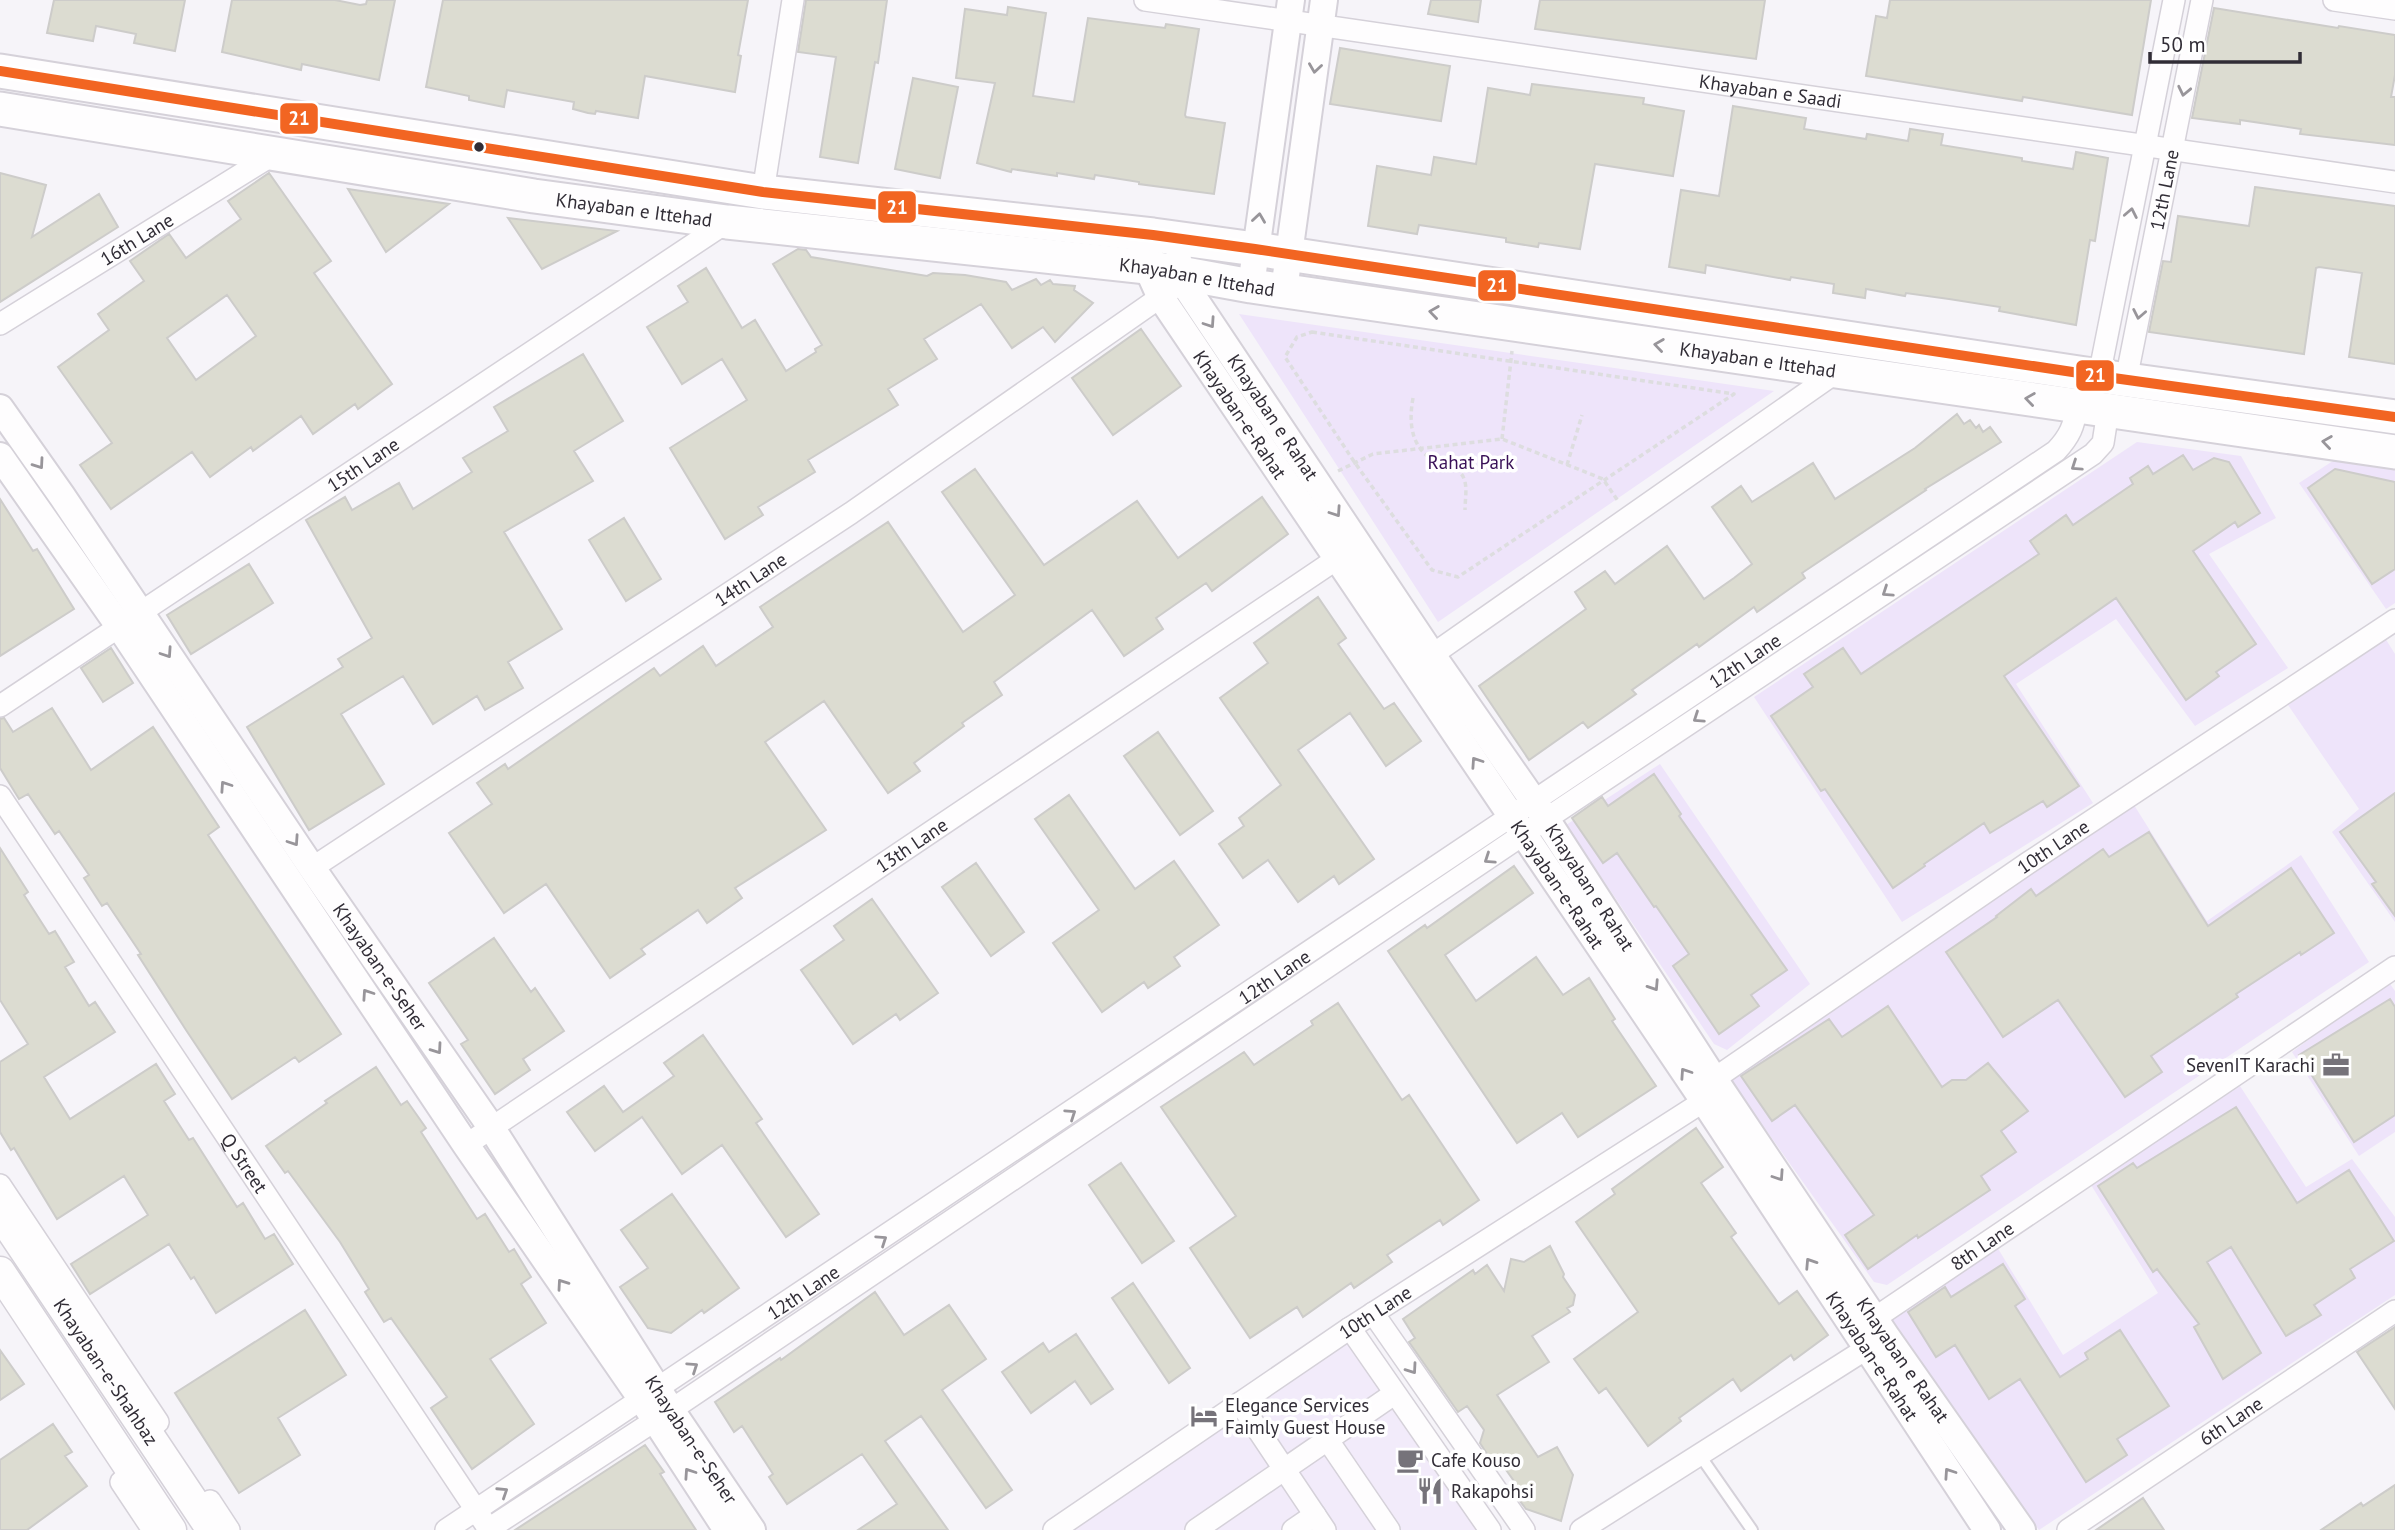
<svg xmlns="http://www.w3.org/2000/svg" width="2395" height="1530" viewBox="0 0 2395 1530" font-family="'PT Sans',sans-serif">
<rect width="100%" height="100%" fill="#f6f4f9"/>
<path fill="#f2ebfa" d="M1351,1333l130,197h-417z"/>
<path fill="#eee4fa" d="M1239,314l535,77 -336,231z
M2137,442l104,14 35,62 -67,36 79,114 -93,58 -79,-107 -100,65 77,119 -191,119 -148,-225z
M2339,457l56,7v139l-9,6 -87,-126z
M2385,638l10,16v268l-63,-90 27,-23 -71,-104z
M1660,764l150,220 -83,66 -13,-6 -148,-219z
M2134,805l73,116 94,-66 68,107 -482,323 -13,-3 -145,-204z
M2388,981l7,10v141l-36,24 -67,-104z
M2240,1086l66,101 46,-28 43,58v78l-356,235 -152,-211 110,-72 66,108 95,-62 -67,-108z"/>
<path fill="#dcdcd1" stroke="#cdccca" stroke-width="2" fill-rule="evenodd" d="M54,0h131l-10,51 -41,-8 2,-9 -40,-8 -3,15 -46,-8z
M232,0h103l25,5 6,-1 1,-4h28l-16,80 -77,-16 -1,6 -79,-18z
M443,0h305l-10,55 3,1 -6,36 -90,-16 -7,42 -42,-7 -1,3 -7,-1 -15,-4 1,-7 -67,-12 -3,17 -35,-7v-4l-43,-9z
M806,0h81l-9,63 -3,-1 -17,101 -38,-6 16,-100 -38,-5z
M1431,0h50l-3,22 -50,-8z
M1540,0h225l-9,59 -221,-30z
M1890,0h261l-19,115 -109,-18 -1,4 -156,-25 10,-60 11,2z
M1008,7l38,6 -13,83 41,6 14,-84 77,10 1,-4 33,5 -14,86 1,2 39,6 -11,71 -75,-10v-2l-44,-7 -1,4 -37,-6v3l-45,-7 -1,3 -34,-9 18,-80 -39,-5 9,-69 42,6z
M2214,8l124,20 1,-2 56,9v40l-4,22h4v48l-95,-11 1,-5 -61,-9v4l-48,-6z
M1340,48l110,18 -9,55 -111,-17z
M913,78l45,9 -18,91 -45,-9z
M1532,84l112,14 -1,6 41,7 -11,65 -78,-12 -15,85 -41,-6 -1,4 -32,-5v-4l-87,-13 -2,9 -49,-8 9,-60 54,9 3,-18 42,7 12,-76 42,7z
M1733,106l73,12 -2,11 62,10 1,-5 41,7 2,-12 33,5 -2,11 81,13v3l51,8 3,-17 32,6 -13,83 -5,-1 -14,85 -77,-14 1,-4 -51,-8 -43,-6 -1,3 -39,-7 -1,9 -32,-5 1,-9 -43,-7 -1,3 -84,-15 -1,8 -36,-6 12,-77 38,6z
M0,173l46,12 -14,52 67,-43 19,33 -118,75z
M269,173l62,88 -17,12 78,111 -34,25 -3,-5 -42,30 -12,-18 -48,35 -2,-4 -41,30 -18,-25 -81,57 -31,-44 32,-22 -54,-76 51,-37 -11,-16 46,-33 -14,-20 39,-27 17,24 55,-39 -13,-18zM227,295l29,41 -60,44 -29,-42z
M2255,187l140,19v158l-46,-7 13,-84 -43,-6 -3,1 -12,86 -155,-22 14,-71 8,1 7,-46 71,10z
M348,189l101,15 -63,48z
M508,218l109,13 -75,38z
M798,249l8,1 5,7 116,19 6,-3 32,2 41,7 6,8 24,-11 5,6 9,-5 3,4 22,2 -1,4 19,13 -38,39 -12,-15 -31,21 -31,-44 -57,35 13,20 -49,30 10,16 -90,55 7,12 -57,35 5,8 -38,24 -55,-91 77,-48 -25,-41 -40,25 -35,-57 41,-25 -10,-16 28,-18 36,60 13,-8 31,51 30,-19 -1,-3 7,-4 -49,-81z
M1141,329l40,57 -68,49 -41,-57z
M583,354l40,67 -49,30 19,30 -89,51 58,97 -54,33 15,26 -38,22 -8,-14 -44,28 -30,-48 -62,38 43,70 -75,46 -62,-103 96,-60 -5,-8 34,-21 -66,-118 39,-23 7,13 47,-27 14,26 59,-37 -9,-14 45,-27 -14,-24z
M1957,414l7,10 6,-4 6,8 3,-3 4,7 7,-5 11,15 -76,47 1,1 -124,83 3,5 -48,34 -3,-5 -55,40 -2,-3 -65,46 4,4 -48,34 -5,-6 -54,38 -50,-74 107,-77 -11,-17 30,-21 10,13 52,-38 37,53 30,-21 18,-14 -40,-57 29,-21 11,16 61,-39 22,36 80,-51z
M2183,455l10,15 21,-12 15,4 31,51 -22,14 -3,-5 -42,29 63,93 -40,28 3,4 -33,24 -70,-102 -112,78 75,110 -32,21 -4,-6 -53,32 -6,-10 -60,41 1,2 -32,22 -68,-99 -4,2 -50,-75 42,-29 -9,-13 39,-26 18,26 178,-120 -9,-13 36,-26 7,10 60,-41 -3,-6 18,-12 5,8z
M975,469l69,96 93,-64 41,57 84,-61 26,37 -76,57 -6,-8 -50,35 7,11 -39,27 -32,-46 -98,72 8,13 -40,28 2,3 -50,37 6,8 -32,22 -64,-92 -59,41 61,88 -91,58 7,10 -35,25 -9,-13 -57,39 4,5 -35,24 -64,-94 -42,29 -55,-80 43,-29 -15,-21 28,-19 3,5 146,-101 6,8 43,-30 13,20 57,-39 -13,-20 128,-85 75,110 52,-37 -73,-103z
M2335,469l60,13v87l-23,15 -64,-96z
M0,499l33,52 4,-2 37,60 -74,47z
M624,518l37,61 -35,22 -37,-61z
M249,564l24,39 -82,51 -24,-39z
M1318,597l28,41 -8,6 46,65 10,-6 27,38 -35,25 -36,-53 -52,37 76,109 -35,25 -5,-8 -36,26 -30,-42 -25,18 -24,-34 25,-18 -5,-8 42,-33 -61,-87 48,-35 -14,-20z
M111,648l22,35 -30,19 -22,-34z
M52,708l39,62 62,-43 66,100 -11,8 133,199 -42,28 -4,-5 -63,42 -46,-69 -48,-75 3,-1 -34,-51 -5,3 -18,-28 5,-3 -30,-44 -4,3 -27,-40 -9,5 -19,-31v-49l4,-1 9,14z
M1158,732l55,79 -33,24 -56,-79z
M1654,774l27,40 -2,2 108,154 -36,25 8,11 -40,28 -46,-68 16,-12 -33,-48 -2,1 -37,-54 -14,10 -31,-45 30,-21 6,9z
M2395,793v123l-23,-32 4,-2 -36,-50z
M1069,795l66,94 39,-28 45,64 -45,32 6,9 -32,22 -4,-6 -42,30 -49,-69 46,-33 -64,-91z
M2149,832l59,94 83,-58 43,65 -33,22 -1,-3 -64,42 2,3 -87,59 11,16 -37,25 -67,-97 -55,37 -57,-85 51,-35 -1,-1 35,-27 5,7 67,-47 6,8z
M0,848l28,44 -4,3 25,39 6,-3 19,31 -9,5 24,39 6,-4 20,30 -71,45 26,42 86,-55 19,30 -11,7 25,39 4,-2 44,69 6,-4 22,36 9,-5 19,30 -77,49 -22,-36 -3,2 -22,-35 -79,50 -19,-30 77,-49 -24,-39 -67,43 -43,-71 -3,2 -11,-18v-70l28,-18 -28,-44z
M976,863l48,69 -33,24 -49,-69z
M1514,866l19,27 -88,62 31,46 60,-44 27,38 26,-17 26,41 -3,2 44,65 -78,51 -16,-24 -45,30 -129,-192 37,-26 2,3z
M872,899l66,94 -38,27 -4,-6 -43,30 -52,-74 43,-30 -10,-14z
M494,938l37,54 4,-4 29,43 -41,28 7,11 -35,24 -34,-50 7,-4 -39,-57z
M2390,999l5,8v108l-41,27 -55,-87z
M1338,1003l64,97 7,-5 70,105 -36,25 -3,-5 -53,35 5,7 -38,26 -3,-5 -48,34 -6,-10 -47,31 -60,-90 46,-32 -75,-109 83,-55 10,13 59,-40 -2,-4z
M1888,1006l54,81 10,-7h14l22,-17 40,48 -27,20 15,21 -35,24 9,14 -72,48 -1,-3 -49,34 -23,-34 29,-20 -79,-110 -23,16 -31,-45 88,-57 13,18z
M703,1035l59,84 -6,4 63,91 -33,23 -64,-92 -40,29 -40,-57 -47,34 -28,-39 37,-26 19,26 51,-36 -10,-13z
M376,1067l25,38 6,-4 19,27 -5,4 56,87 8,-5 24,38 5,-3 17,28 -10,7 25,39 -56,36 44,65 -62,45 -41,-61 16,-11 -56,-79 -7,4 -19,-30 4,-3 -29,-47 -52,-71 -3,2 -19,-27 61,-43 -2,-2z
M2236,1107l61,96 52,-33 45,71 -44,28 5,9 -41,27 7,10 -35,21 -55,-89 -24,15 54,91 -38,26 -29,-52 5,-3 -42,-55 -4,3 -55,-86 35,-23 4,5z
M1696,1128l27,39 -22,16 35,50 -5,4 48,67 18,-13 31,44 -34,25 -3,-5 -50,36 -8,-12 -54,39 2,3 -33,25 -42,-58 -7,5 -25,-34 64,-47 -62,-90 39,-28 -3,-5z
M1121,1163l53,78 -32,22 -53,-78z
M672,1194l67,94 -35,25 -2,-3 -31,23 -23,-5 -28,-41 28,-19 -27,-38z
M1550,1246l14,28 -1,3 12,18 -2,10 -6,3 3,4 -38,24 17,26 -52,33 41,62 19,-10 16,28 -12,46 -35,-12 -13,-17 3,-8 -17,-24 -10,-3 -9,-14 4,-13 -17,-24 -9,6 -49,-70 6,-4 -12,-19 70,-49 2,4 12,-9 17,26 7,-32 13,3z
M2003,1264l22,35 -10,7 45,71 28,-18 -3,-6 35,-23 49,76 -52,33 10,16 -41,27 -66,-103 -31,20 -34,-54 -19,12 -28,-45 37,-25 6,10z
M1133,1283l57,85 -21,15 -57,-85z
M875,1292l29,43 45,-30 37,54 -44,31 70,100 -26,18 -65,-92 -36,25 63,89h-90l39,-26 -35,-50 -75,50 -18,-27 4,-3 -31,-48 -8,6 -19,-30 65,-44 1,2z
M305,1310l41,65 -68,43 22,37 -61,38 -64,-100z
M2395,1327v82l-38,-57z
M1076,1334l37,55 -22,15 -16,-23 -44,32 -29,-41 41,-29 6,9z
M0,1350l24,34 -24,16z
M53,1424l19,28 -7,4 22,30 -60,44h-27v-70z
M645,1445l19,27 -4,2 36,56h-181z
M2395,1485v45h-74l40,-27 2,3z
M2143,1498l21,32h-68z"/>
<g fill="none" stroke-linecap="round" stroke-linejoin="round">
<defs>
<path id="service" d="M1699,1454l53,76"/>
<g id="minor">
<path id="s1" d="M1145,0l1250,182"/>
<path d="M2334,0l61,9"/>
<path d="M763,192l30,-192"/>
<path id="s2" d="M0,324l274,-170"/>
<path d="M2099,376l75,-376"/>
<path id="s3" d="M2126,380l76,-380"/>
<path d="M1432,655l406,-284"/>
<path id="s4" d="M0,706l727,-484"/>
<path id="s5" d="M0,796l484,726"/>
<path id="s6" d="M312,868l539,-355 321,-224"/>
<path id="s7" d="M1714,1079l314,-216 367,-243"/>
<path id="s8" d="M466,1145l884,-595"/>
<path d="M0,1185l158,237"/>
<path d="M1373,1313l151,217"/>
<path d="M1350,1328l140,202"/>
<path d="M1240,1403l85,127"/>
<path d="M1327,1439l62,91"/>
<path d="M121,1482l32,48"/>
<path d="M210,1501l19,29"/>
<path id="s9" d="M446,1530c538,-357 1074,-718 1610,-1079 14,-15 18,-25 21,-45"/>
<path d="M487,1530l184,-120 875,-591 547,-365 10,-11 5,-32"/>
<path id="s10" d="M1054,1530l296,-202 354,-227"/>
<path d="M1196,1530l198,-136"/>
<path d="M1293,1530l22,-15"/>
<path id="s11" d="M1581,1530l285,-181 9,-31 520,-351"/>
<path id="s12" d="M2068,1530l327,-219"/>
</g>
<g id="tertiary">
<path id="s13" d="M1149,253l-2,14 13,29 544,805 283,429"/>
<path id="s14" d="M1178,259l-1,13 6,10 249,373 114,164 168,260 172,257 136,194"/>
<path d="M1251,286l40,-286"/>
<path d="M1284,290l40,-290"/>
<path id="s15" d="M0,408l62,88 250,372 179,259 180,283 81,120"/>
<path d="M0,456l119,170 347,519 177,256 84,129"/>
</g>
<g id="secondary">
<path id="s16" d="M0,1213l212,317"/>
<path d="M0,1272l171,258"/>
</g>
<g id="primary">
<path d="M0,71l763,121 390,43 102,14 844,127 296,41"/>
<path id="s17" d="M0,109l534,87 193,26 420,45 104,19 1144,166"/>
</g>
</defs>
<use href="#service" stroke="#d5d1d9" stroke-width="14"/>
<use href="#minor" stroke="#d5d1d9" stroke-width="24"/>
<use href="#tertiary" stroke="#d5d1d9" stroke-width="30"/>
<use href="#secondary" stroke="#d5d1d9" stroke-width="33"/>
<use href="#primary" stroke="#d5d1d9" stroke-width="37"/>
<path stroke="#dddddf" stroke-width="3.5" stroke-dasharray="5 3.5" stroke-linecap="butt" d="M1312,332l422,62 -276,183 -26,-7 -77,-107 -70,-106 12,-20z
M1413,398c-4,22 -3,46 17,60 12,8 31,6 35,24 2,8 0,19 0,28
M1502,439l10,-88
M1567,465l15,-50
M1338,471l35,-17 129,-15 101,40 15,22"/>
<use href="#service" stroke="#fefdfe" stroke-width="10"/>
<use href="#minor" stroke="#fefdfe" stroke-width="21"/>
<use href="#tertiary" stroke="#fefdfe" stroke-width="26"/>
<use href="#secondary" stroke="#fefdfe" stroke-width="30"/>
<use href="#primary" stroke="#fefdfe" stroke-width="33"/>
<defs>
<path id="bus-1" d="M0,71l763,121 390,43 102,14 844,127 296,41"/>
</defs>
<use href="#bus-1" stroke="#fff" stroke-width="16"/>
<use href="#bus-1" stroke="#f26522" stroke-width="10"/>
</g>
<defs><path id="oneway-chevron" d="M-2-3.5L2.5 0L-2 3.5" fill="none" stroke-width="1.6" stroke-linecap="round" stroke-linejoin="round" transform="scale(1.75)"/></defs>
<g stroke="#98959a">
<use href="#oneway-chevron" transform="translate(1315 68) rotate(98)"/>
<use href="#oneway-chevron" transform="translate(2184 91) rotate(102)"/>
<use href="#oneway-chevron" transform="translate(2131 213) rotate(-79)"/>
<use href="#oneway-chevron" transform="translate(1259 218) rotate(-82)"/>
<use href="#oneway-chevron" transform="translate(1434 312) rotate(-172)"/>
<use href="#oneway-chevron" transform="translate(2139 314) rotate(101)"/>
<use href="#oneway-chevron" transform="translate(1210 323) rotate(56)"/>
<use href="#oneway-chevron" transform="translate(1659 345) rotate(-172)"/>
<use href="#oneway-chevron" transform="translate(2030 399) rotate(-172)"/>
<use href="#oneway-chevron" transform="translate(2327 442) rotate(-172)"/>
<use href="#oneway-chevron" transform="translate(39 464) rotate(55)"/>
<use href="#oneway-chevron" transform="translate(2076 466) rotate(146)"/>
<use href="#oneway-chevron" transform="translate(1336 512) rotate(56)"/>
<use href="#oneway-chevron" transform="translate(1887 592) rotate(146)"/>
<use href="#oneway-chevron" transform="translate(167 653) rotate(56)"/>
<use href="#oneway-chevron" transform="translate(1698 718) rotate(146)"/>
<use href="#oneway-chevron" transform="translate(1476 762) rotate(-124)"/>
<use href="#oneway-chevron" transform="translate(225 786) rotate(-124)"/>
<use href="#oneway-chevron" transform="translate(294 841) rotate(56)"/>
<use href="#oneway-chevron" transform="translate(1489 859) rotate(146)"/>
<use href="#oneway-chevron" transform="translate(1654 986) rotate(57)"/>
<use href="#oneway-chevron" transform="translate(367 994) rotate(-124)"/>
<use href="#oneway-chevron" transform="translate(437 1049) rotate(55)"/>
<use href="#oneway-chevron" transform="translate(1685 1073) rotate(-124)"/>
<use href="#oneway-chevron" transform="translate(1071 1114) rotate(-34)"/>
<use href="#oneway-chevron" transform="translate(1779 1176) rotate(56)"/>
<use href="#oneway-chevron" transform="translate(882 1240) rotate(-34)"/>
<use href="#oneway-chevron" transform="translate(1810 1263) rotate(-123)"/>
<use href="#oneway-chevron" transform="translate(562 1284) rotate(-125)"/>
<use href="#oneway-chevron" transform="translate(693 1367) rotate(-34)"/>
<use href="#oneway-chevron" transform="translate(1412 1369) rotate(55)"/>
<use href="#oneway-chevron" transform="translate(689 1473) rotate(-124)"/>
<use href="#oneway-chevron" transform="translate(1949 1473) rotate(-124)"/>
<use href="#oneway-chevron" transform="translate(503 1492) rotate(-33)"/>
</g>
<defs>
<symbol id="office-bare" viewBox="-9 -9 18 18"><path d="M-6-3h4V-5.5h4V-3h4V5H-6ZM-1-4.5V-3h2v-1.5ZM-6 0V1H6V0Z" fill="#76737a" stroke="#fff" stroke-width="2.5" paint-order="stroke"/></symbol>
<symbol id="hotel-bare" viewBox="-9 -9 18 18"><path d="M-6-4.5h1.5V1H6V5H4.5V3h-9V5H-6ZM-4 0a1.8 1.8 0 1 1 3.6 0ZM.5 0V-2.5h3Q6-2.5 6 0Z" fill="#76737a" stroke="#fff" stroke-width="2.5" paint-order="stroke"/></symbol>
<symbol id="cafe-bare" viewBox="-9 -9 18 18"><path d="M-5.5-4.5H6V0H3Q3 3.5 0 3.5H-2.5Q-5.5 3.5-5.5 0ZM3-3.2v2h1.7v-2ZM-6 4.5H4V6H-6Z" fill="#76737a" stroke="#fff" stroke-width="2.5" paint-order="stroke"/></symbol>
<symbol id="restaurant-bare" viewBox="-9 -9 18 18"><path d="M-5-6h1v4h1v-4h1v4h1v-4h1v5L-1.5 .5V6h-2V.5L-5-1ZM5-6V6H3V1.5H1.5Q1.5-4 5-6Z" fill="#76737a" stroke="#fff" stroke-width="2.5" paint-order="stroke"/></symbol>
</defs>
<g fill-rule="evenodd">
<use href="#office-bare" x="2317" y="1046" width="38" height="38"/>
<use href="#hotel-bare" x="1185" y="1397" width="38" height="38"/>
<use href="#cafe-bare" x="1391" y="1441" width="38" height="38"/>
<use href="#restaurant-bare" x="1411" y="1472" width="38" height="38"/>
</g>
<circle fill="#312d36" stroke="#fff" stroke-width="2.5" cx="479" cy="147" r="6"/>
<g text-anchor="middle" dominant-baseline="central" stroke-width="7" stroke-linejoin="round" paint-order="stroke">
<g font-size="19" fill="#312d36" stroke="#fff">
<text stroke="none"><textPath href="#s1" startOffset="632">Khayaban e Saadi</textPath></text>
<text stroke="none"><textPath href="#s3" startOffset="194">12th Lane</textPath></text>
<text stroke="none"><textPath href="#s17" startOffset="642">Khayaban e Ittehad</textPath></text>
<text stroke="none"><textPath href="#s2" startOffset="161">16th Lane</textPath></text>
<text stroke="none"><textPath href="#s17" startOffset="1209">Khayaban e Ittehad</textPath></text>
<text stroke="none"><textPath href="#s17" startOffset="1776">Khayaban e Ittehad</textPath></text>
<text stroke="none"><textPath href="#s13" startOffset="189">Khayaban-e-Rahat</textPath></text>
<text stroke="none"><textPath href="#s14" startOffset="187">Khayaban e Rahat</textPath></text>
<text stroke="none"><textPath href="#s4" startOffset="436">15th Lane</textPath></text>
<text stroke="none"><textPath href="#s6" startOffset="525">14th Lane</textPath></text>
<text stroke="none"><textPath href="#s9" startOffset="1563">12th Lane</textPath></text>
<text stroke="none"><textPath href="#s8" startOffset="537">13th Lane</textPath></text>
<text stroke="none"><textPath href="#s7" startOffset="411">10th Lane</textPath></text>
<text stroke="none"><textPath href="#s13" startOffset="756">Khayaban-e-Rahat</textPath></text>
<text stroke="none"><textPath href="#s14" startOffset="754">Khayaban e Rahat</textPath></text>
<text stroke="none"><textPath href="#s15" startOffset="676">Khayaban-e-Seher</textPath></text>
<text stroke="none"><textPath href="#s9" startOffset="996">12th Lane</textPath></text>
<text stroke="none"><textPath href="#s5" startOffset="441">Q Street</textPath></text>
<text stroke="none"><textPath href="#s11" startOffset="499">8th Lane</textPath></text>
<text stroke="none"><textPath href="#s9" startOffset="429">12th Lane</textPath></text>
<text stroke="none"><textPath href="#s10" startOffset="388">10th Lane</textPath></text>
<text stroke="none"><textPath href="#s13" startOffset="1323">Khayaban-e-Rahat</textPath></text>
<text stroke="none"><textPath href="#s14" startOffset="1321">Khayaban e Rahat</textPath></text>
<text stroke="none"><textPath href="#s16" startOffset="191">Khayaban-e-Shahbaz</textPath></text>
<text stroke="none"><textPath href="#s12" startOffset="196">6th Lane</textPath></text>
<text stroke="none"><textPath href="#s15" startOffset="1242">Khayaban-e-Seher</textPath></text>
</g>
<g font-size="19" fill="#391057" stroke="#fff">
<text x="1471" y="462">Rahat Park</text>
</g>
<g font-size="19" fill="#312d36" stroke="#fff" text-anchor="start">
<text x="2315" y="1065" text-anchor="end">SevenIT Karachi</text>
<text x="1225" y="1405">Elegance Services<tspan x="1225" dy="22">Faimly Guest House</tspan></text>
<text x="1431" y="1460">Cafe Kouso</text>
<text x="1451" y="1491">Rakapohsi</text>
</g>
</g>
<g stroke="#fff" stroke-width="2.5">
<rect x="279" y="102" width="40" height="33" rx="7" fill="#f26522"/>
<rect x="877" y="190" width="40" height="34" rx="7" fill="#f26522"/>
<rect x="1477" y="269" width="40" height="33" rx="7" fill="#f26522"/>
<rect x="2075" y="359" width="40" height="33" rx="7" fill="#f26522"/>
</g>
<g font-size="19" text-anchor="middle" font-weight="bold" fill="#fff">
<text x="299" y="125">21</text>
<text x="897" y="214">21</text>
<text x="1497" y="292">21</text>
<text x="2095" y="382">21</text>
</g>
<path d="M2150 52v10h150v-10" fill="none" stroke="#312d36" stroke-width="3.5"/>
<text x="2160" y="52" font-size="21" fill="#312d36" stroke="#ffffff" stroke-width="5" paint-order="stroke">50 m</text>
</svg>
